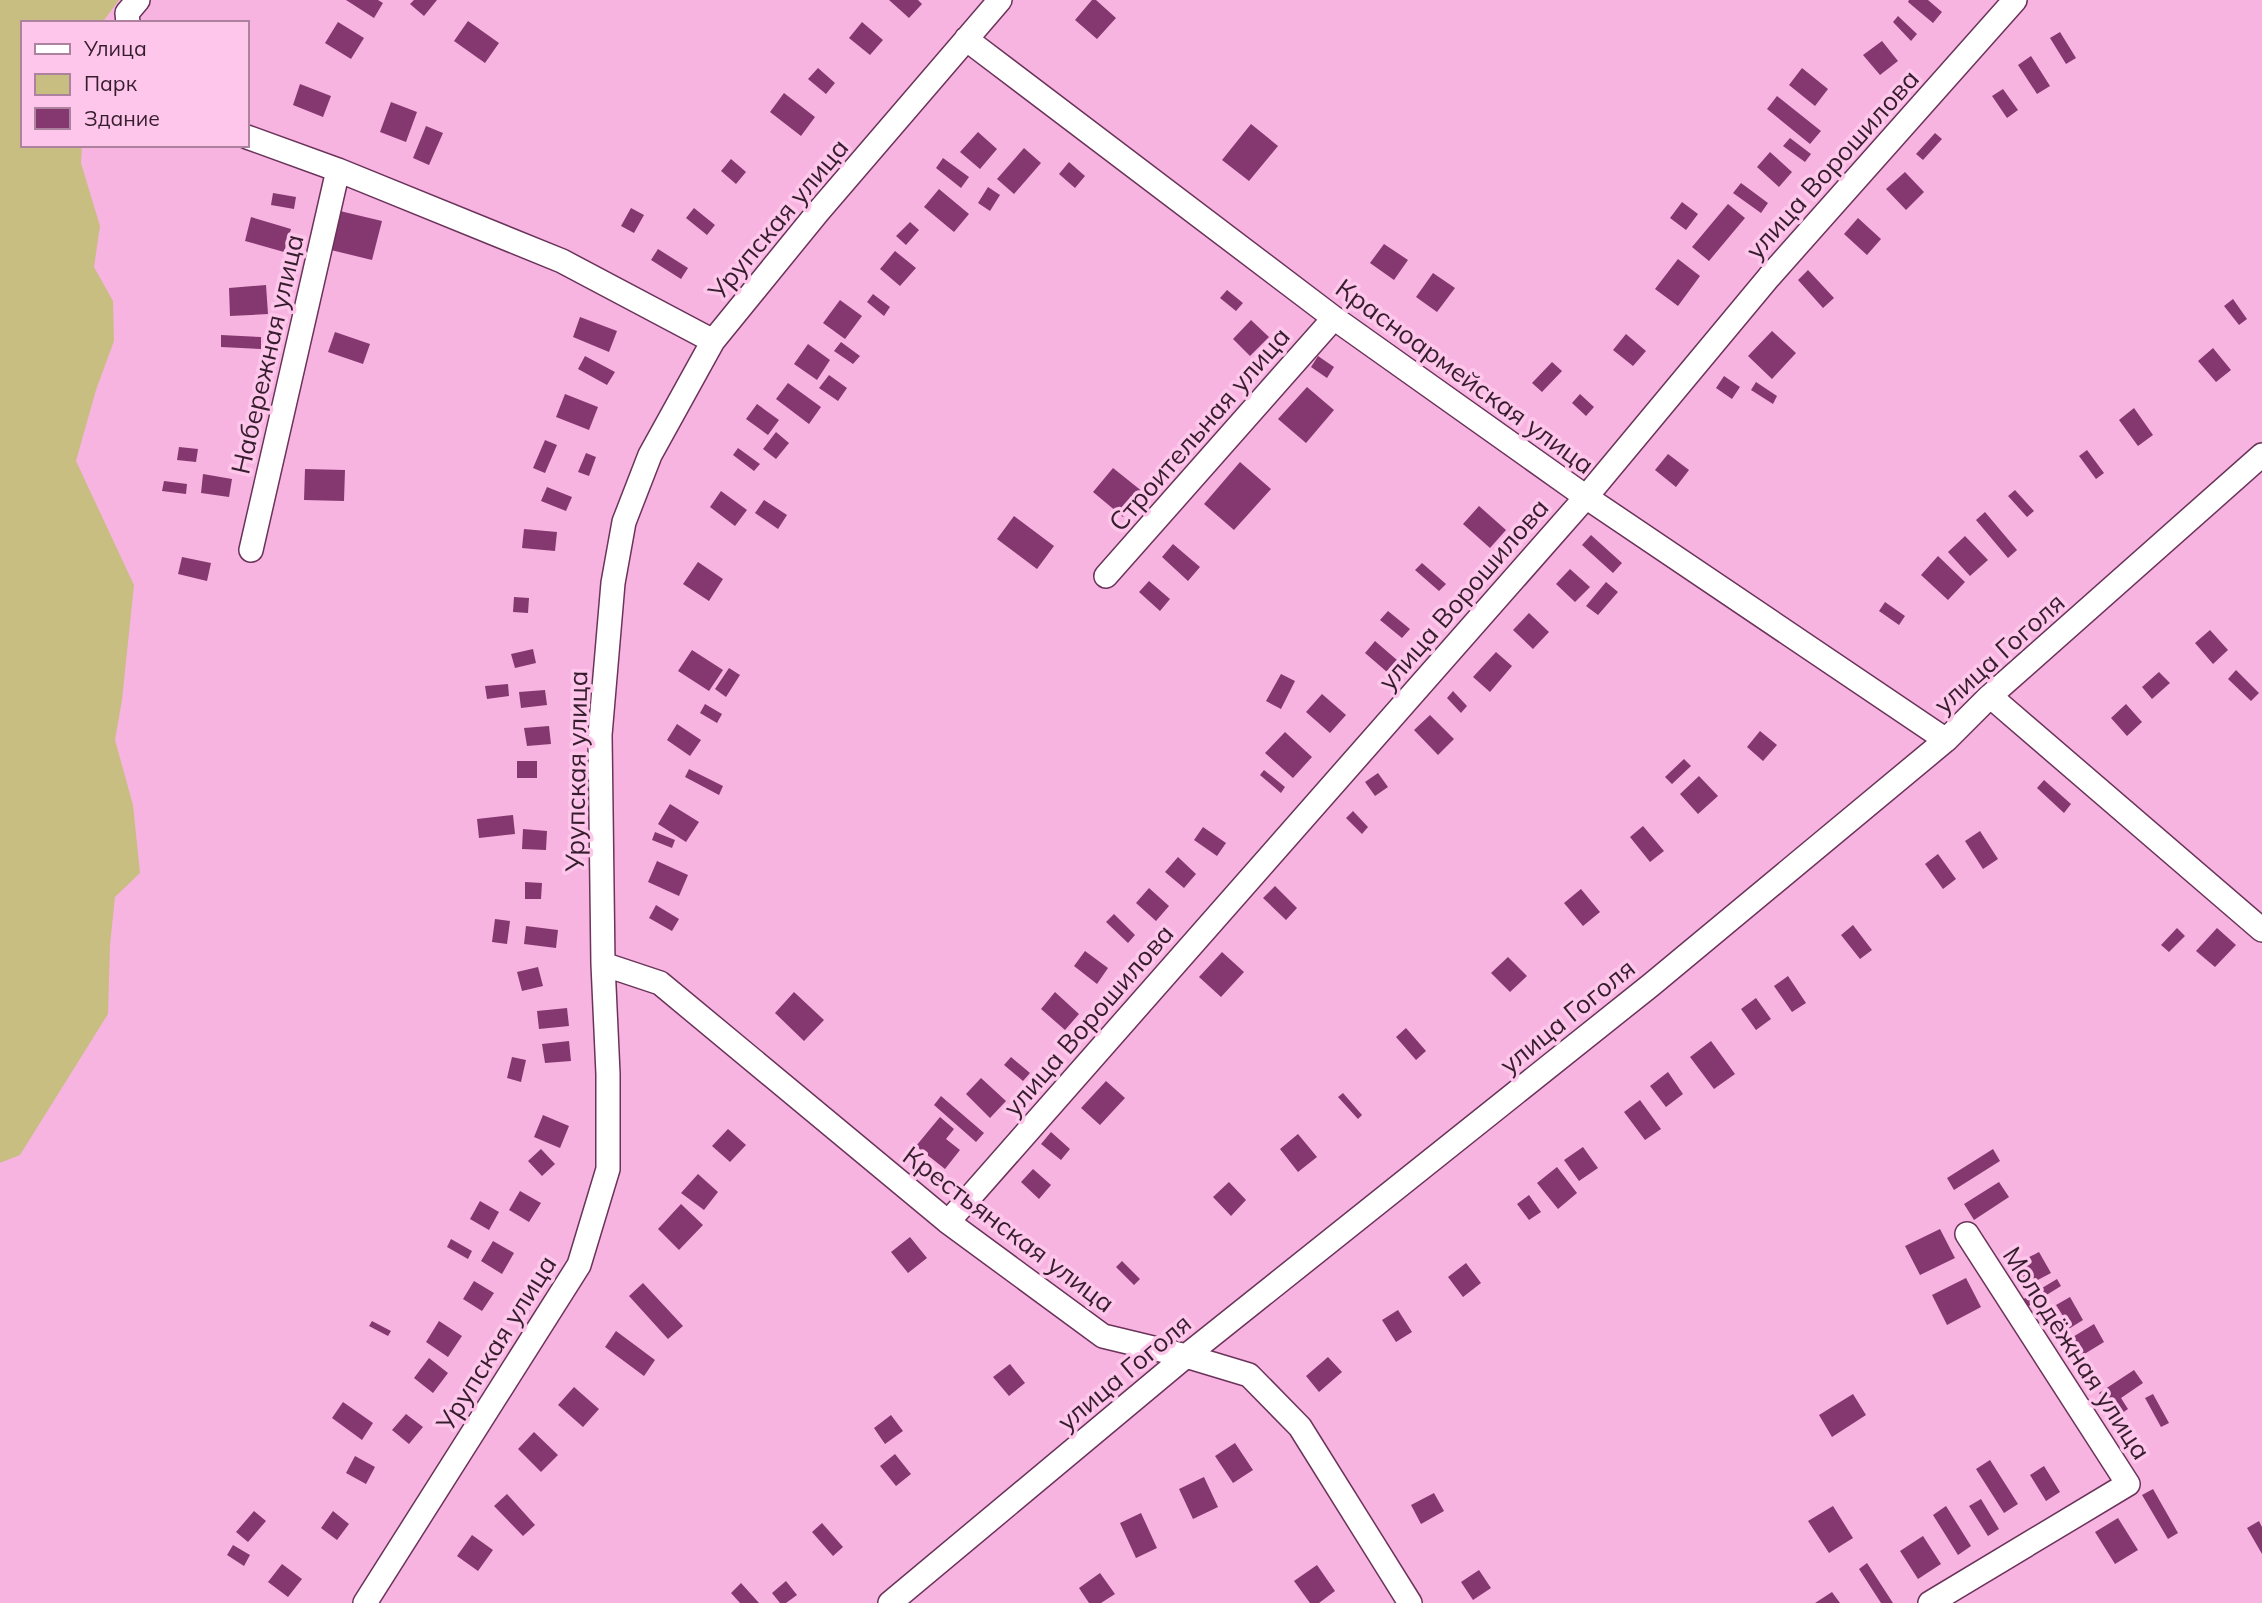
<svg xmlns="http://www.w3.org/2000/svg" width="2262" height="1603" viewBox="0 0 2262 1603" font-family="Mulish,sans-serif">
<rect width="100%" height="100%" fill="#f7b4e1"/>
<path fill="#c8be82" d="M0,0h119l-17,23h-79v122h59l-1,18 19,63 -6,41 19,34 1,40 -18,49 -20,71 58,124 -12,115 -7,40 18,65 7,68 -25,24 -5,48 -2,69 -88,141 -20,8z"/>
<path fill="#84386f" d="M346,0h32l5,3 -9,15z
M414,0h23l-13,16 -14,-12z
M889,0h29l4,4 -13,14z
M1092,0h4l20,18 -19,21 -22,-19z
M1909,0h19l14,12 -9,11 -25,-21z
M1898,16l19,18 -6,7 -18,-19z
M468,21l31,22 -14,20 -31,-22z
M338,22l26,16 -13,21 -26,-16z
M862,22l21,18 -13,15 -21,-17z
M2060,32l16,26 -10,6 -16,-26z
M1882,41l16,20 -18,14 -17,-20z
M2031,56l19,30 -13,8 -19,-29z
M818,68l17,15 -9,11 -18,-15z
M1802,68l26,21 -13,17 -26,-21z
M300,84l31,12 -8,21 -30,-12z
M2003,89l15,21 -11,8 -15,-22z
M784,93l31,24 -14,19 -31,-24z
M1777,96l44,35 -11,13 -43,-35z
M391,102l26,10 -11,30 -26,-10z
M1251,124l27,22 -29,35 -27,-21z
M426,126l17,7 -14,32 -16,-7z
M978,132l19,17 -17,20 -20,-17z
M1935,133l7,6 -19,21 -7,-6z
M1790,138l21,16 -6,8 -22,-16z
M1024,148l17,15 -27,31 -17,-15z
M1770,152l22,20 -13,15 -22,-20z
M943,158l26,19 -8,11 -25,-20z
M731,159l15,13 -10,12 -15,-13z
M1069,162l16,14 -10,12 -16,-14z
M1905,172l19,20 -18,18 -20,-21z
M1741,183l27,20 -7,10 -28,-20z
M988,187l12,8 -10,16 -12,-8z
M939,189l30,25 -15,18 -30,-25z
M273,193l23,4 -2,12 -23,-4z
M1682,202l16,12 -12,16 -16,-12z
M1728,204l17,14 -36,43 -17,-14z
M631,208l13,7 -10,18 -13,-7z
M694,208l21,17 -8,10 -21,-17z
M340,211l42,10 -10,39 -41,-10z
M251,217l40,12 -7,23 -39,-11z
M1858,218l23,21 -14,16 -23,-21z
M910,222l9,8 -13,15 -10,-9z
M1384,244l24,16 -14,20 -24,-17z
M658,249l30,19 -7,11 -30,-19z
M895,251l21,17 -16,18 -20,-17z
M1678,259l22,17 -22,30 -23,-17z
M1808,270l26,28 -11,10 -25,-28z
M1433,273l22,15 -18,24 -21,-15z
M266,285l2,29 -38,2 -1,-28z
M1227,290l16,13 -7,8 -16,-13z
M873,294l17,13 -6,9 -17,-14z
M2233,299l14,20 -8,6 -15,-19z
M840,300l22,16 -17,23 -22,-16z
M580,317l37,14 -8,21 -36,-15z
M1251,320l18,17 -19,19 -17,-17z
M1772,331l24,22 -24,26 -24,-23z
M335,332l35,12 -7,20 -35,-12z
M1626,334l20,17 -13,15 -20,-16z
M221,335l40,2v12l-40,-2z
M841,342l19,14 -7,8 -19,-13z
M808,344l22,16 -13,20 -23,-16z
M2213,348l18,22 -15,12 -18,-21z
M585,356l30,16 -8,13 -29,-16z
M1318,356l16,11 -7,11 -16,-11z
M1552,362l10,9 -20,21 -10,-9z
M829,375l18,13 -9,13 -19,-13z
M1724,376l16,11 -8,12 -16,-11z
M1756,382l21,14 -4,8 -22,-14z
M788,383l33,24 -12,17 -33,-25z
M1307,387l27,23 -28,33 -28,-24z
M565,394l33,13 -9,23 -33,-13z
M1580,394l14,13 -8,9 -14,-13z
M757,404l22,16 -11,15 -22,-16z
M2134,408l19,27 -15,11 -19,-26z
M776,432l13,11 -13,16 -13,-10z
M545,440l12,5 -12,28 -12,-5z
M179,447l19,2 -2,13 -19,-2z
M738,448l22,16 -6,7 -21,-16z
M2087,450l17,23 -8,6 -17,-23z
M586,453l10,4 -7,19 -11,-4z
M1668,454l21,16 -13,17 -21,-17z
M1240,462l31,27 -37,41 -30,-26z
M1113,468l30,24 -20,25 -30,-25z
M305,469l40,1 -1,31 -40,-1z
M203,474l29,5 -3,18 -28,-4z
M164,481l23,3 -1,10 -24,-3z
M547,487l25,10 -6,14 -25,-10z
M2015,490l19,21 -7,6 -19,-21z
M721,491l26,19 -12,16 -25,-19z
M764,500l23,15 -9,14 -23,-16z
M1479,506l27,24 -16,18 -27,-24z
M1985,512l32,38 -9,8 -32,-38z
M1014,516l40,30 -17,23 -40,-30z
M524,529l33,3 -2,19 -33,-3z
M1591,535l31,28 -9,10 -31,-28z
M1965,536l23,24 -18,16 -22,-24z
M1173,544l27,23 -12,14 -26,-24z
M1938,556l27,26 -17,18 -27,-25z
M182,557l29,6 -4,18 -29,-7z
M698,562l25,17 -14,22 -26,-17z
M1422,563l24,21 -7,7 -24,-21z
M1570,569l20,18 -15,15 -19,-18z
M1149,581l21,18 -10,12 -21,-19z
M1606,582l12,10 -20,23 -12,-9z
M514,597l15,1 -1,15 -15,-1z
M1885,602l20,14 -6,9 -20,-14z
M1388,611l22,18 -8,9 -22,-18z
M1529,613l20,19 -16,17 -20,-19z
M2210,630l18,20 -15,14 -18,-21z
M1375,641l22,19 -10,12 -22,-19z
M533,649l3,14 -21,5 -4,-14z
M692,650l31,20 -14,21 -31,-20z
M1496,652l16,14 -22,26 -17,-15z
M729,668l11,7 -14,22 -11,-8z
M2236,670l23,23 -8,8 -23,-22z
M2159,672l11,11 -18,16 -10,-12z
M1281,674l14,7 -14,28 -15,-8z
M508,684l1,12 -22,3 -2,-13z
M545,690l2,15 -26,3 -2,-16z
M1453,691l14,15 -6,7 -14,-15z
M1322,694l24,21 -16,18 -24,-21z
M705,704l17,10 -5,9 -17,-10z
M2126,704l16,18 -15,14 -16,-18z
M1430,715l24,24 -16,16 -24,-25z
M677,724l24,16 -11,16 -23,-16z
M549,726l2,18 -24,2 -3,-18z
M1760,731l17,14 -14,16 -16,-14z
M1285,732l27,25 -19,21 -28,-25z
M1684,759l7,7 -19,18 -7,-7z
M517,761h20v17h-20z
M689,769l34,17 -4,9 -34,-18z
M1264,770l21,17 -4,6 -21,-18z
M1378,773l10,14 -13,9 -10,-14z
M1699,776l19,20 -20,18 -18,-20z
M2044,780l27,24 -7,9 -27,-25z
M670,804l29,18 -13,20 -28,-18z
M1353,811l15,16 -6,7 -16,-16z
M513,815l2,19 -36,4 -2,-19z
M1643,826l21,25 -14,11 -20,-25z
M1203,827l23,16 -9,13 -23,-16z
M523,829l24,2 -1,19 -24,-1z
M1980,831l18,28 -15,10 -18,-28z
M655,832l20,8 -3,8 -20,-8z
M1938,854l18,25 -13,10 -18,-25z
M1178,857l18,17 -12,14 -19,-16z
M657,861l31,14 -9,21 -31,-14z
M525,882l17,1 -1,16h-16z
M1275,886l22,22 -11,12 -23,-22z
M1149,888l20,18 -13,15 -20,-18z
M1581,889l19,23 -17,14 -19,-23z
M656,905l23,14 -7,12 -23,-13z
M1114,914l21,21 -7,8 -22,-21z
M495,919l15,2 -3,23 -15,-2z
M1853,925l19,25 -12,9 -19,-24z
M526,926l32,4 -2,18 -32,-4z
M2177,928l8,8 -16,16 -8,-7z
M2217,928l19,17 -21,22 -19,-16z
M1085,951l23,17 -11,16 -23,-18z
M1222,952l22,20 -23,25 -22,-20z
M1508,957l19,19 -17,16 -19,-19z
M538,967l5,19 -21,5 -5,-19z
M1788,976l18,27 -14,9 -18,-26z
M794,992l30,28 -20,21 -29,-28z
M1055,992l24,22 -14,16 -24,-21z
M1756,998l15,21 -15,11 -15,-21z
M567,1008l2,18 -30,3 -2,-18z
M1406,1028l20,23 -10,9 -20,-23z
M569,1041l2,20 -26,2 -3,-19z
M1711,1041l24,33 -21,15 -24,-32z
M512,1057l14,3 -5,22 -14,-4z
M1011,1057l19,16 -7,8 -19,-16z
M1668,1072l15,22 -17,13 -16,-21z
M981,1078l25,23 -16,17 -24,-24z
M1106,1081l19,17 -25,27 -19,-17z
M1343,1093l19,22 -4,4 -20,-22z
M941,1096l43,37 -8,9 -42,-37z
M1640,1100l21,29 -16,11 -21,-28z
M543,1115l26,11 -9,22 -26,-11z
M940,1117l14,12 -8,10 14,11 -15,19 -29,-23z
M728,1129l18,16 -16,17 -18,-16z
M1051,1132l19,17 -9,11 -20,-16z
M1298,1134l19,23 -19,15 -18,-23z
M1583,1147l15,21 -19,13 -15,-21z
M541,1149l14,15 -13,12 -14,-15z
M1993,1149l7,12 -46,29 -7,-12z
M1557,1167l20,26 -19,16 -21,-26z
M1033,1169l18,16 -12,14 -18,-17z
M698,1174l20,18 -14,18 -23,-17z
M1229,1182l17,18 -15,16 -18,-19z
M1999,1182l10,15 -35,23 -10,-16z
M520,1191l21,12 -12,19 -20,-12z
M1529,1195l12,17 -12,8 -12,-16z
M480,1201l19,11 -10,18 -19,-11z
M681,1204l22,21 -24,25 -21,-21z
M1940,1229l15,29 -35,17 -15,-29z
M910,1237l17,21 -19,15 -17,-21z
M451,1239l21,12 -4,8 -21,-12z
M493,1241l21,12 -12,21 -21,-13z
M2039,1252l12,21 -23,12 -12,-21z
M1122,1261l18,18 -6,6 -18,-18z
M1466,1263l15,20 -18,14 -15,-20z
M1966,1278l15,29 -34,18 -15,-30z
M2057,1279l4,7 -34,21 -5,-7z
M474,1281l20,12 -12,18 -19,-12z
M643,1283l40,43 -15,13 -39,-43z
M2070,1297l13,23 -24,15 -7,-12 11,-7 -7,-11z
M1398,1310l14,22 -16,10 -14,-22z
M372,1321l19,10 -3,5 -19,-10z
M439,1321l23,15 -14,21 -22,-15z
M2094,1324l10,18 -31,19 -10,-18z
M616,1331l39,29 -11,16 -39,-29z
M1328,1357l14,15 -23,20 -13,-16z
M429,1358l19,15 -15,20 -19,-15z
M1010,1364l15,19 -16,13 -16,-19z
M2134,1370l9,13 -22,15 7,11 -13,9 -16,-25z
M574,1387l25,22 -16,18 -25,-22z
M1853,1394l13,21 -34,22 -13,-22z
M2153,1394l16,29 -8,4 -16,-29z
M343,1402l30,21 -11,17 -30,-22z
M406,1414l17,13 -14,17 -17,-14z
M891,1415l12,16 -18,13 -11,-16z
M534,1432l24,23 -17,17 -23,-23z
M1235,1443l18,27 -20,13 -18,-27z
M895,1454l16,20 -15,12 -16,-20z
M355,1456l20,11 -9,17 -20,-11z
M1990,1460l28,44 -14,9 -28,-44z
M2044,1466l16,26 -14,9 -16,-26z
M1204,1477l14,30 -25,12 -14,-30z
M2153,1489l25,44 -10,6 -26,-44z
M1434,1493l10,18 -23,13 -10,-19z
M507,1494l28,31 -12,11 -29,-30z
M1981,1499l18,30 -11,7 -19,-30z
M1833,1506l20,32 -24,15 -21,-32z
M1946,1506l25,40 -13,9 -25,-40z
M254,1511l12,10 -18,21 -12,-10z
M333,1511l16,13 -12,16 -16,-12z
M1141,1513l16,35 -21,10 -16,-35z
M2118,1518l20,32 -23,14 -20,-32z
M2259,1521l3,6v27l-15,-26z
M822,1523l21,24 -10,9 -21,-24z
M472,1535l21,15 -15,21 -21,-15z
M1923,1536l18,28 -23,15 -18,-28z
M233,1545l17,10 -6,11 -17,-11z
M1867,1563l26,40h-12l-22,-34z
M282,1564l20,15 -14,18 -20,-15z
M1317,1565l18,26 -16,12h-9l-16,-22z
M1479,1570l12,18 -18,12 -12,-18z
M1100,1573l15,21 -14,9h-12l-10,-15z
M786,1581l11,14 -11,8h-6l-8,-10z
M741,1583l18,20h-19l-9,-10z
M1832,1592l8,11h-25z"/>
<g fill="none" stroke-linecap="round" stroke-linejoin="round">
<defs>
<path id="minor" d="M128,23l-1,-10 11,-13
M966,39l368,279 252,179 360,243
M247,137l91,33 224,91 151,80
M251,550l87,-380
M1106,576l228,-258
M1990,696l272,234
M603,964l57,19 288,239 155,114 83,20 63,19 51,52 110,176
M948,1222l638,-725 183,-220 246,-277
M365,1603l214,-338 29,-96v-95l-5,-110 -3,-229 13,-152 11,-61 26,-67 63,-114 105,-129 182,-212
M890,1603l296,-247 465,-371 295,-245 44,-44 272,-241
M1930,1603l198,-119 -161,-250"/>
</defs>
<use href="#minor" stroke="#6b335a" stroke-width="26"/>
<use href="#minor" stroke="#fff" stroke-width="23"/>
</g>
<g text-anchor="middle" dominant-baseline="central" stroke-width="7" stroke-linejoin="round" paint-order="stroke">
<g font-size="26" fill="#361d2e" stroke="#fdc6ea">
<text transform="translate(1832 164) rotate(-48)">улица Ворошилова</text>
<text transform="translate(778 219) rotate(-50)">Урупская улица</text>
<text transform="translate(267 354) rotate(-77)">Набережная улица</text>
<text transform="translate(1465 376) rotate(36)">Красноармейская улица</text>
<text transform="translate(1199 429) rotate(-49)">Строительная улица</text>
<text transform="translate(1463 594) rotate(-49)">улица Ворошилова</text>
<text transform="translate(1999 653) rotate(-42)">улица Гоголя</text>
<text transform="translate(576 771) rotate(-89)">Урупская улица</text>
<text transform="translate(1567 1016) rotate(-39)">улица Гоголя</text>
<text transform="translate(1088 1020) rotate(-49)">улица Ворошилова</text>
<text transform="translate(1009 1229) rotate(37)">Крестьянская улица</text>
<text transform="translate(496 1343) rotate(-58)">Урупская улица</text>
<text transform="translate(2077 1353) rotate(57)">Молодёжная улица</text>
<text transform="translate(1124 1372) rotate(-40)">улица Гоголя</text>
</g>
</g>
<rect x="21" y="21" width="228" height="126" fill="#fdc6ea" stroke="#ad829f" stroke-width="2"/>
<rect x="35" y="44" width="35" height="10" fill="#ffffff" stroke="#ad829f" stroke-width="2"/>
<text x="84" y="56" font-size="21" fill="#361d2e">Улица</text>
<rect x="35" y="74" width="35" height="21" fill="#c8be82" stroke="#ad829f" stroke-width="2"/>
<text x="84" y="91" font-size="21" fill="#361d2e">Парк</text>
<rect x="35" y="108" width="35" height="21" fill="#84386f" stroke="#ad829f" stroke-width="2"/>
<text x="84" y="126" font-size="21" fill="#361d2e">Здание</text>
</svg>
